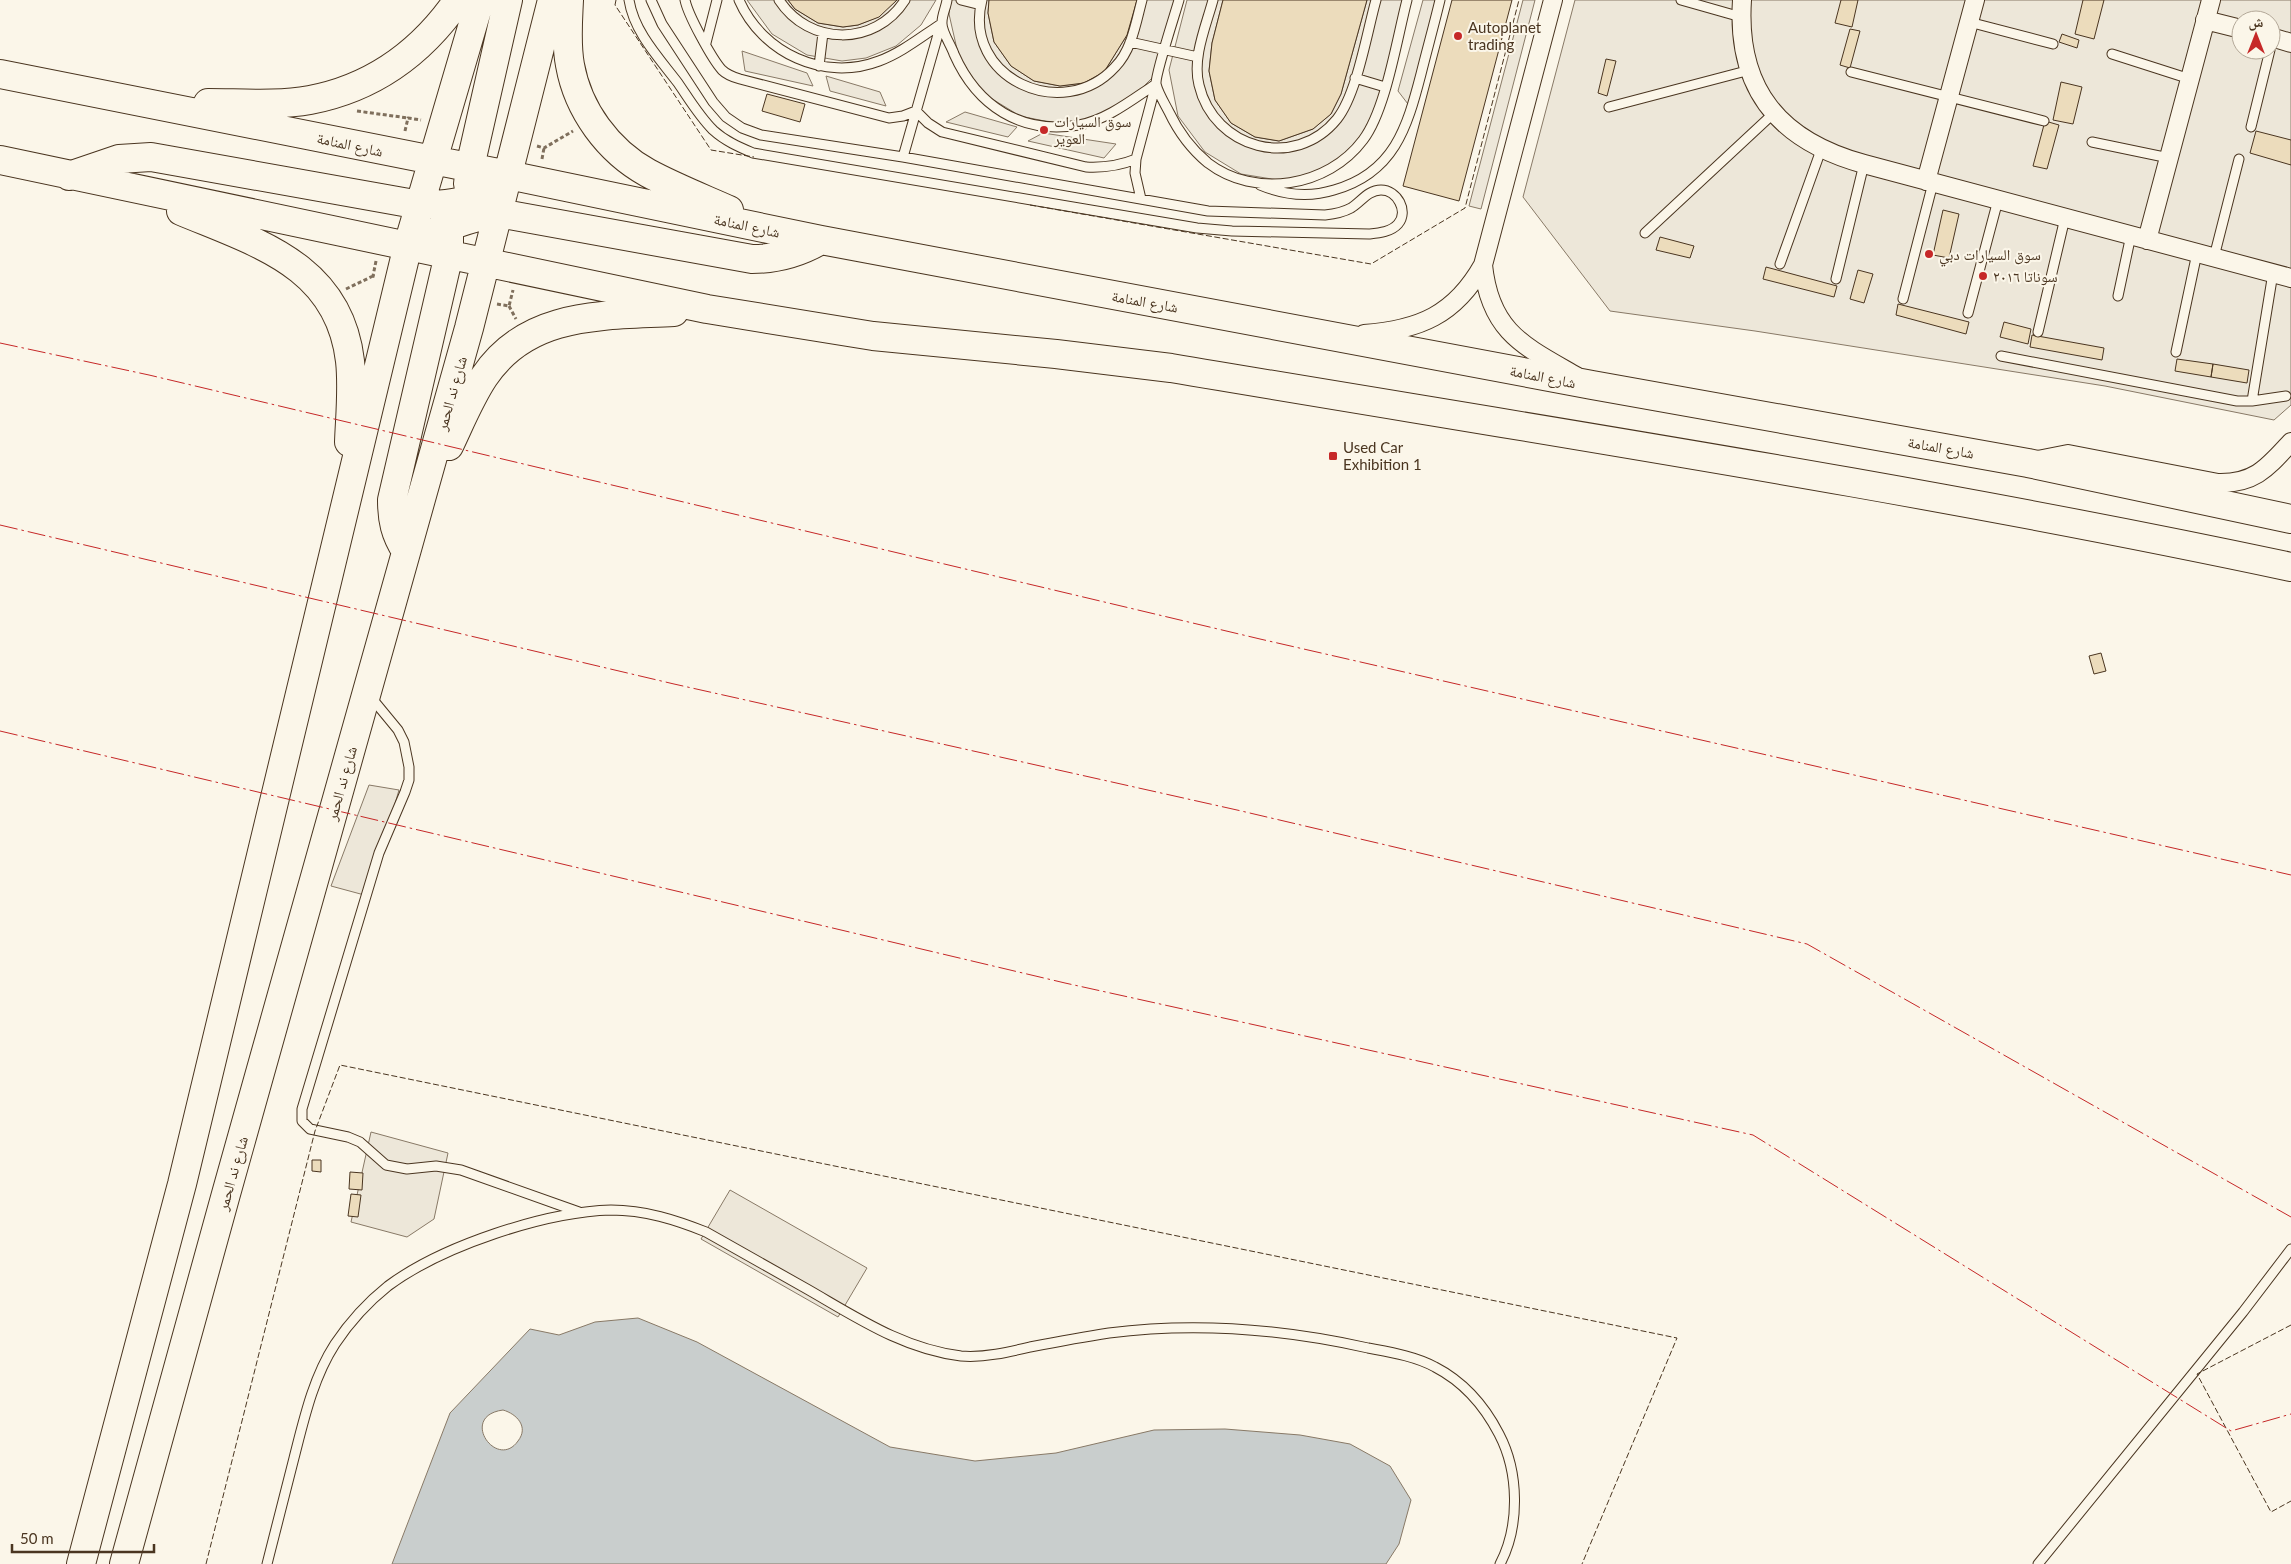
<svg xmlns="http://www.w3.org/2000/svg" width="2291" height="1564" viewBox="0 0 2291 1564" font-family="Lato,'Noto Naskh Arabic',sans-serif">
<rect width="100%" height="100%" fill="#fbf6e9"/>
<path fill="#ede7d9" stroke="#887966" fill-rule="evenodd" d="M747,0h41l7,9 23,14 25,4 15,-2 20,-8 19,-17h39l-15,25 -25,21 -30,12 -24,3 -35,-6 -35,-21z
M951,0h38l-1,13 6,29 17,24 23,15 26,5 24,-3 20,-11 23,-37 10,-35h42l-13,51 -14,27 -25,25 -31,16 -37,5 -39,-8 -36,-22 -25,-36 -10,-44z
M1187,0h36l-11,43 -3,28 6,29 16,23 24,14 24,4 34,-12 18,-15 10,-20 26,-94h44l-31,109 -19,33 -27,23 -30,12 -26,3 -37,-6 -36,-22 -27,-36 -9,-46z
M1423,0h17l-29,108 -13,-17z
M1523,0h12l-54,209 -12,-3z
M1575,0h716v405l-17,15 -169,-34 -350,-55 -145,-20 -87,-114zM2241,20h30v30h-30z
M742,51l65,22 6,13 -68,-15z
M826,76l54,16 6,14 -56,-15z
M965,112l52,15 -9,10 -62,-15z
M1043,133l73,11 -12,14 -76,-17z
M369,785l30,5 -31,106 -37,-10z
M371,1132l77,21 -14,66 -27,18 -56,-15z
M730,1190l137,78 -29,49 -137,-78z"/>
<path fill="#c9cecd" stroke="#887966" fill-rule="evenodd" d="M638,1318l59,24 193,105 85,14 81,-8 98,-23 71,-1 75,6 50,9 40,22 21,34 -12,44 -13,20h-994l58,-151 80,-84 29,6 36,-13zM503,1410c14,4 26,17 15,31 -21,30 -60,-25 -15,-31z"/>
<path fill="#ecdcbc" stroke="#4a3520" d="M788,0h109l-18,17 -21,8 -15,2 -25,-4 -23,-14z
M989,0h148l-10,35 -23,37 -20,11 -24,3 -26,-5 -23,-15 -17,-24 -6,-29z
M1223,0h144l-26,94 -10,20 -18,15 -34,12 -24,-4 -24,-14 -16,-23 -6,-29 3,-28z
M1452,0h60l-53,201 -56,-15z
M1841,0h17l-6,27 -17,-4z
M2083,0h21l-10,39 -19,-5z
M1850,29l10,2 -10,37 -10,-3z
M2062,34l17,6 -2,8 -18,-6z
M1606,59l10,2 -9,35 -9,-3z
M2061,82l21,5 -9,37 -20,-4z
M767,94l38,10 -5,18 -38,-11z
M2045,121l14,4 -12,44 -14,-3z
M2256,131l35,9v25l-41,-12z
M1943,210l16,4 -10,44 -16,-3z
M1660,237l34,9 -4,12 -34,-8z
M1766,267l71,19 -3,11 -71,-18z
M1858,270l15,4 -9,29 -14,-4z
M1898,304l71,18 -3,12 -70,-19z
M2004,322l27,7 -3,15 -28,-7z
M2032,335l72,13 -2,12 -72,-13z
M2177,359l36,5 -2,13 -36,-6z
M2213,364l36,6 -2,13 -36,-6z
M2101,653l5,18 -12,3 -5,-18z
M312,1160h9v12l-9,-1z
M350,1172l13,1 -1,17 -13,-1z
M351,1194l10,1 -3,22 -10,-1z"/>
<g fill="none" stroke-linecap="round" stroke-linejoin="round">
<defs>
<path id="service" d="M629,0c5,32 30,58 49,83 11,16 21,33 35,47 12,11 26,17 40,23l444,75 35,3 137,3c10,-1 22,-2 29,-10 11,-13 -1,-34 -17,-34 -13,0 -20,12 -30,18 -9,5 -17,6 -26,7l-117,-4 -305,-54 -142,-22 -19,-7 -16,-11 -13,-15 -51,-78 -11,-24
M685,0c3,15 27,59 37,70 5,5 11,7 18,9l149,39 14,-2 13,-5 12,12 14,9 144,35c19,1 33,-1 50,-8
M739,0c23,53 85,82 140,61 22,-8 42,-24 62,-37
M779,0c30,46 96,47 126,0
M947,0c-1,7 -5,15 -5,22 -1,9 9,23 12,32 23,52 67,81 125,71 28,-5 54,-26 77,-41
M961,0l20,5
M982,0c-20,78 81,124 133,67 17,-17 21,-45 27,-67
M1179,0c-4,14 -24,75 -23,84 2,9 9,20 13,28 9,19 22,37 39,51 47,36 120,24 155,-23 23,-30 34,-102 44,-140
M1213,0c-7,26 -21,58 -14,85 15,64 96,86 138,34 20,-25 30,-87 39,-119
M1681,0l60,17
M1969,22l84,22
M1130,42l68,15
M706,43l11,-43
M2112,54l78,25
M819,66l4,-33
M1851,72l193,49
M1355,78l30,9
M1609,107l141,-37
M2251,127l19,-77
M2092,142l77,16
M903,157l38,-133
M1260,185c24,10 48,13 74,5 60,-17 73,-62 87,-116 6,-24 13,-49 19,-74
M1141,199l-6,-26 1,-14 20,-75
M1645,233l129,-120
M2214,257l25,-98
M1780,264l41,-114
M1836,279l28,-115
M2118,296l13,-61
M1903,299l30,-116
M1968,313l30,-113
M2038,332l27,-114
M2176,352l21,-99
M2001,356l236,45h15l34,-5
M2252,401l21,-128
M370,696l28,34 6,12 5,25v13l-4,12 -26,61 -77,256v12l8,8 38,8 12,5 26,23 21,4 29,-3 25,4 118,42
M267,1564c9,-35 18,-71 27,-106 10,-39 19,-80 41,-114 14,-21 33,-42 53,-58 54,-40 156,-74 223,-76 34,0 65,10 95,22 34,19 67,38 101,57 49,28 96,60 154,67 23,2 48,-4 69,-9 26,-5 53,-10 79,-14 86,-11 174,-4 259,15 21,4 47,8 67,19 29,15 49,38 64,67 20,38 21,92 1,130
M2038,1564l205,-252 48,-63"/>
<path id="minor" d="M1742,0c-6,90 38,141 122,164l427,114
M2205,20l36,9
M2271,37l20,6
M1926,181l49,-181
M2147,240l64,-240
M1483,265c7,67 41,81 93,111
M1364,334c55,-4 91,-19 119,-69l70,-265
M2033,461l35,-7 150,29c37,1 50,-16 73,-41"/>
<path id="primary" d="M569,0c-1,22 -3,44 1,65 8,45 38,86 78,108 26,14 54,25 81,37
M0,74l508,101 313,65 771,145 436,78 263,56
M208,103c33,0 69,3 102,-3 63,-12 112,-48 148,-100
M0,160l707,149 166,27 183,18 115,14c374,63 749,120 1120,199
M69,176l50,-17 32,-2 269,48c39,0 57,-4 88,-30
M468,184l2,-17 38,-167
M181,211c76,32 158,54 169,150 3,27 0,55 -1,81
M408,245c29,-15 58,-27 90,-32l254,46c26,0 47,-6 69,-19
M449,446c11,-23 21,-48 35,-69 44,-66 119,-61 190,-65
M406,551c-11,-17 -14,-31 -14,-51l57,-246v-19
M81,1564l101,-380 226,-939 72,-245
M124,1564l102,-370 243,-866 83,-328"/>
</defs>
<use href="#service" stroke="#4a3520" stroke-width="11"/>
<use href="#minor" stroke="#4a3520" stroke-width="20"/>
<use href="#primary" stroke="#4a3520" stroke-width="30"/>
<path stroke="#7f6f5c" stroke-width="3" stroke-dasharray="4 2.5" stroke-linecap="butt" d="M357,111l51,7
M405,131l3,-13 13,2
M537,146l7,2 29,-17
M542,159l2,-11
M376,261l-3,15 3,1
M346,289l27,-13
M497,304l12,2 4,-16
M509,306l7,13"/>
<use href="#service" stroke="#fbf6e9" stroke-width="9"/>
<use href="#minor" stroke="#fbf6e9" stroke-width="18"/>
<use href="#primary" stroke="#fbf6e9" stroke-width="28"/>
<path stroke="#4a3520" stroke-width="1" stroke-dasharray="6 2.5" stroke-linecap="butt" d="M616,0l-1,5 96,145 43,7
M1030,205l341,59 94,-56 54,-208
M2291,1325l-94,49 74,138 20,-11
M206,1564l109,-433 25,-66 1337,273 -95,226"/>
<path stroke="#c62828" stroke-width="1" stroke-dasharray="18 4 2.5 4" stroke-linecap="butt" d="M0,343l149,32 1111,264 1031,236
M0,525l674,159 563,126 570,134 484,273
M0,731l1065,252 688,152 478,296 60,-17"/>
</g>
<g fill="#c62828" stroke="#fbf6e9" stroke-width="2">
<circle cx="1458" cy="36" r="5"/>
<circle cx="1044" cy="130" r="5"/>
<circle cx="1929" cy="254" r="5"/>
<circle cx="1983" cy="276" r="5"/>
<rect x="1328" y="451" width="10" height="10" rx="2.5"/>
</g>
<g text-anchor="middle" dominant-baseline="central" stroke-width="4" stroke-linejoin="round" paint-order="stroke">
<g font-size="15" fill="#4a3520" stroke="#fbf6e9" text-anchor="start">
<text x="1468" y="27">Autoplanet<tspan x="1468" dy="17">trading</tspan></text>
<text x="1054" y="121">سوق السيارات<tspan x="1054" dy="17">العوير</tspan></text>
<text x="1939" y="254">سوق السيارات دبي</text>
<text x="1993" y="276">سوناتا ٢٠١٦</text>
<text x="1343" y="447">Used Car<tspan x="1343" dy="17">Exhibition 1</tspan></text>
</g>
<g font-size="15" fill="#4a3520" stroke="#fbf6e9">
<text transform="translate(350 144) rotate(12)">شارع المنامة</text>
<text transform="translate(747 225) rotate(12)">شارع المنامة</text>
<text transform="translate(1145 301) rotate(10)">شارع المنامة</text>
<text transform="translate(1543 376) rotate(11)">شارع المنامة</text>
<text transform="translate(451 393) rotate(-74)">شارع ند الحمر</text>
<text transform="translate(1941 447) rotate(10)">شارع المنامة</text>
<text transform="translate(341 783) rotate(-74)">شارع ند الحمر</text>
<text transform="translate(232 1173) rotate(-74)">شارع ند الحمر</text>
</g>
</g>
<g transform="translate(2256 35)"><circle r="24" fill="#fbf6e9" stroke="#b4a999"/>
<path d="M0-4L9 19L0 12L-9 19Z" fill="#c62828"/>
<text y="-8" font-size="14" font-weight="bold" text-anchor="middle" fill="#4a3520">ش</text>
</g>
<path d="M12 1544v8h142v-8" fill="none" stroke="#4a3520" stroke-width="2.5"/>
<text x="20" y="1544" font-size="15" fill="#4a3520" stroke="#fbf6e9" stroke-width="4" paint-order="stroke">50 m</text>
</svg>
